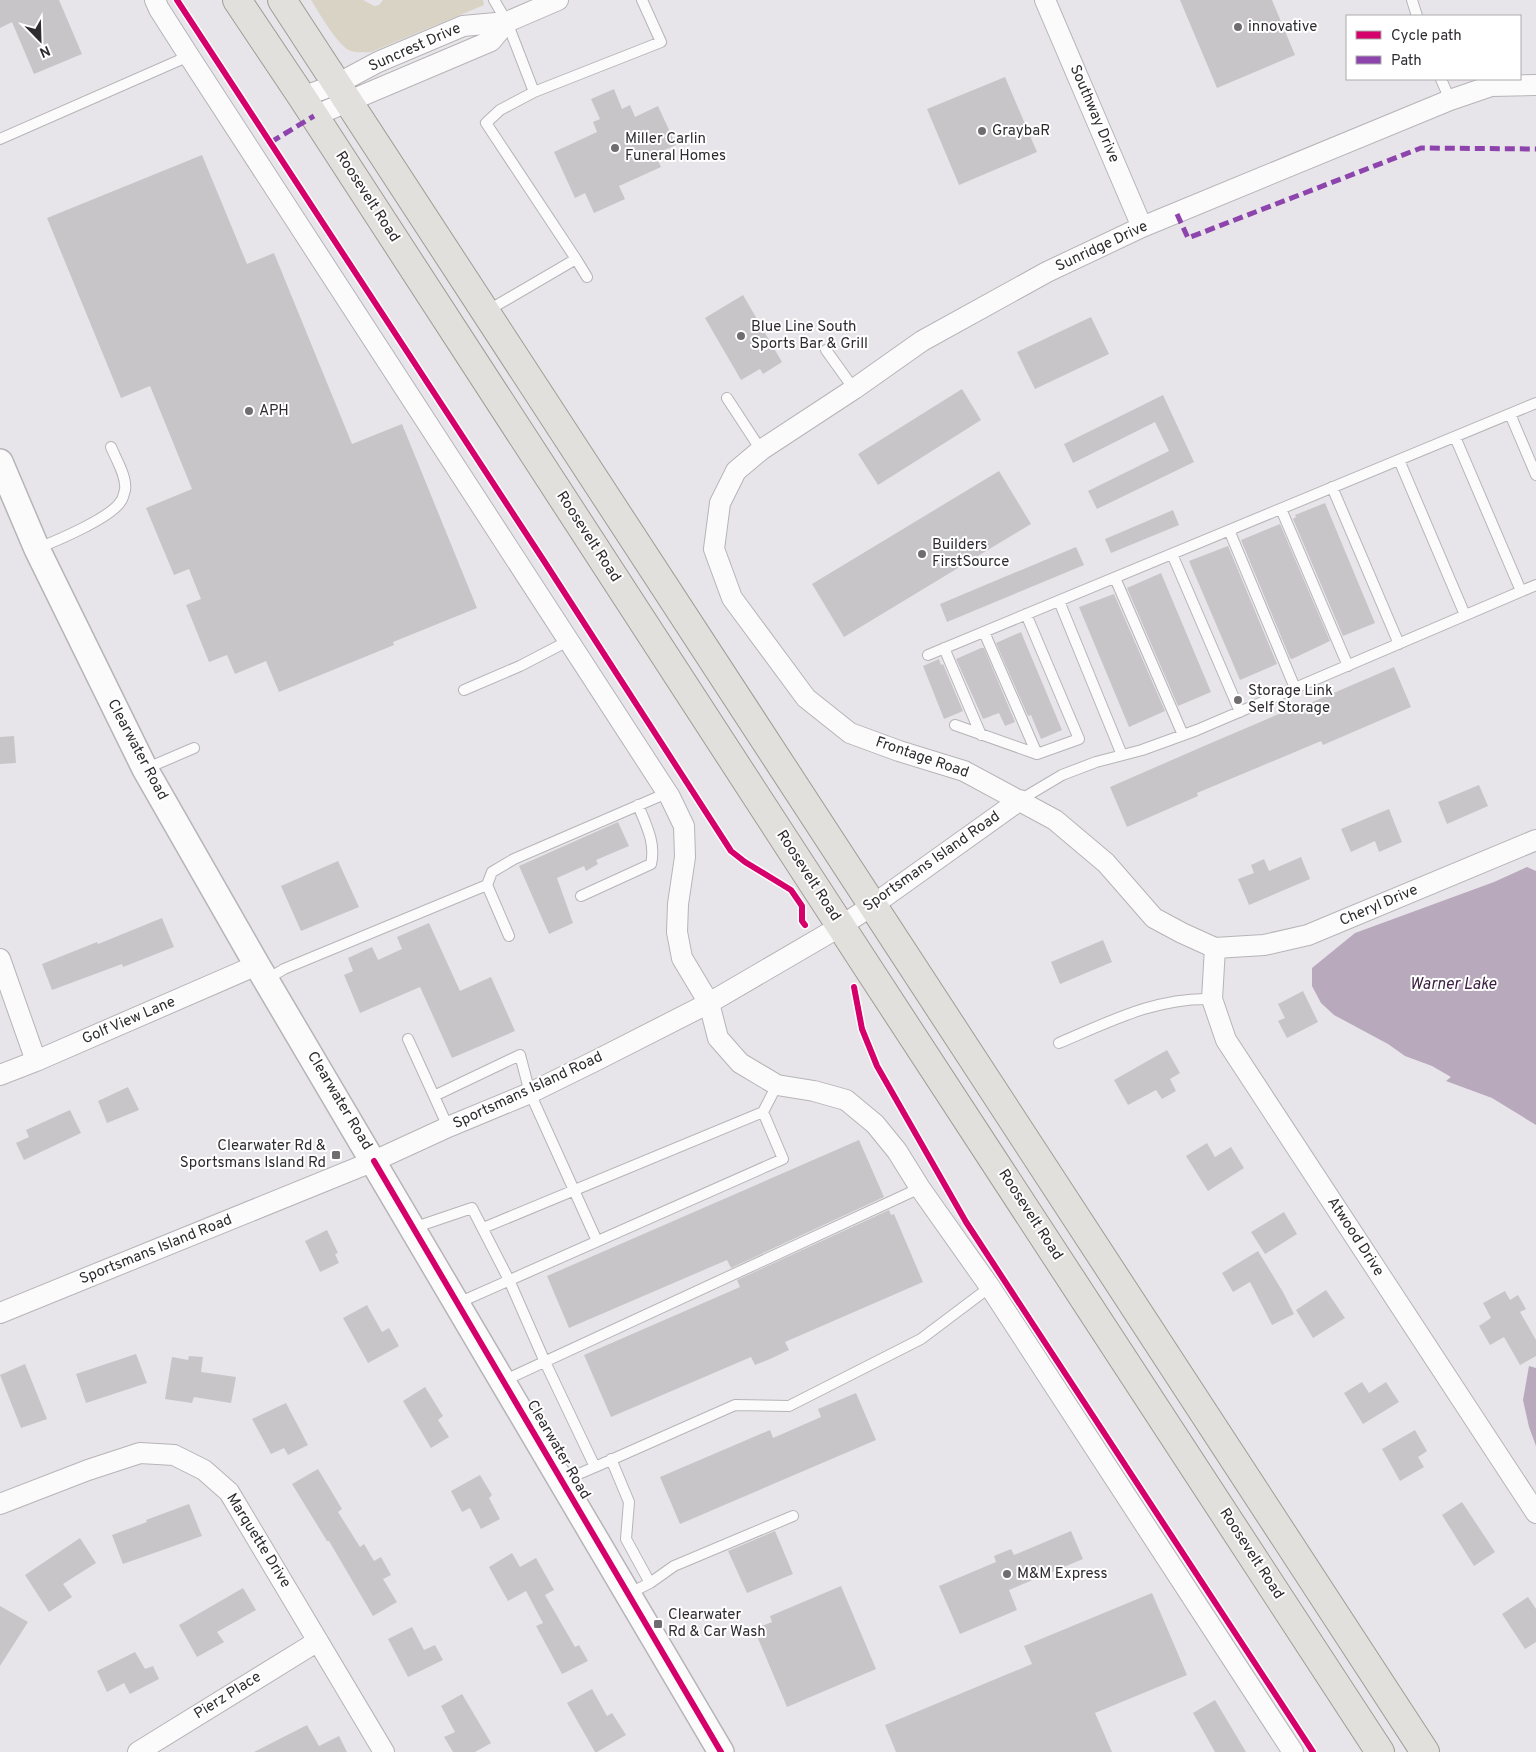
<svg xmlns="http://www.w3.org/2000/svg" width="1536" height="1752" viewBox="0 0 1536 1752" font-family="Overpass,sans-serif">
<rect width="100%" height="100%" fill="#e8e5ea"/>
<path fill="#d9d3c5" d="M311,0h52l11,6 5,-1 4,-5h100l1,5 -113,47c-7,0 -14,1 -20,-1 -12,-3 -33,-40 -40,-51z"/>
<path fill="#b8aabc" d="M1527,867l9,4v254l-44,-27 -46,-17 5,-4 -19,-11 -27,-10 -17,-12 -54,-29 -13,-12 -9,-17v-18l43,-35 139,-51z
M1529,1366l7,2v78l-7,-19 -6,-27z"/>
<path fill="#c8c5c9" d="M0,0h59l23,54 -48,20 -22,-52 -12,6z
M1180,0h92l23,55 -78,33z
M1005,77l32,75 -78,33 -32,-76z
M614,89l8,20 8,-4 5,12 23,-11 18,39 -21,9 6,13 -42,19 6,13 -31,14 -9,-20 -10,5 -21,-46 43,-20 -4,-10 7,-3 -9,-20z
M202,155l45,109 27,-11 78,191 50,-20 75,184 -84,34 1,3 -115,47 -13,-31 -31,13 -8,-19 -18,7 -23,-57 15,-6 -12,-30 -15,6 -28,-67 46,-19 -42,-103 -29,12 -74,-180z
M743,295l39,67 -19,12 -3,-5 -19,11 -36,-62z
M1091,317l18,37 -74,35 -18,-37z
M962,389l19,31 -103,65 -20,-31z
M1163,395l31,67 -97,47 -9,-18 81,-40 -14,-29 -82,41 -9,-19z
M999,471l32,53 -187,113 -32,-53z
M1325,503l50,120 -32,13 -50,-117 3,-2 -1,-2z
M1173,510l6,15 -68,28 -6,-14z
M1280,524l50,117 -38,18 -2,-1 -49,-118z
M1228,546l49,118 -37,16 -51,-119z
M1076,547l8,18 -137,57 -7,-18z
M1161,573l50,119 -33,14 -51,-118z
M1114,594l51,117 -36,16 -50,-120z
M1021,632l41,98 -21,9 -10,-24 -3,1 -32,-73z
M981,648h3l31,74 -10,4 -6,-13 -16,6 -27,-60z
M939,659l2,6 2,-1 20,47 -19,8 -21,-53z
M1394,667l17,40 -88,38 -2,-4 -124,52 1,3 -71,31 -17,-40 94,-41 89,-38 1,2z
M14,736l2,27 -16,1v-27z
M1479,785l9,21 -41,18 -9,-22z
M1389,809l13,33 -23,10 -4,-11 -24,11 -10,-23z
M618,822l11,24 -33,14 2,4 -12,7 -2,-5 -27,12 16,45 -24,11 -30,-68z
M1301,857l9,22 -61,26 -11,-26 16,-6 -3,-8 13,-6 5,12z
M338,861l21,46 -58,24 -20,-45z
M162,918l12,29 -51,20 -1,-3 -70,26 -10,-26 55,-22 1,2z
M429,923l31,68 31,-14 24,54 -63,27 -32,-71 -60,26 -16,-38 9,-4 -5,-13 24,-11 6,13 24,-11 -5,-12z
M1103,940l9,22 -52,22 -9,-22z
M1303,991l15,31 -31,16 -9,-17 7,-3 -7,-14z
M1167,1050l13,23 -10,6 6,12 -14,8 -6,-9 -28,15 -14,-25z
M128,1087l11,23 -32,13 -9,-22z
M70,1110l11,23 -57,27 -8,-17 13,-6 -3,-7z
M859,1140l25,57 -153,71 -4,-8 -158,68 -22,-52z
M1207,1143l8,14 16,-10 13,21 -36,23 -22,-35z
M889,1210l2,5 3,-1 29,68 -138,60 4,8 -19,9 -15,6 -4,-8 -140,60 -27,-62 156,-68 -3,-7z
M1284,1212l13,22 -32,20 -14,-22z
M327,1230l11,23 -3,1 4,9 -19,9 -15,-31z
M1258,1251l25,41 11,22 -22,11 -22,-43 -17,10 -11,-19z
M1326,1290l19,28 -32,20 -17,-28z
M1505,1291l5,9 8,-5 8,14 -6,3 16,28v16l-16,9 -16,-28 -14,8 -11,-19 12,-8 -8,-15z
M367,1305l15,27 7,-4 10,18 -31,17 -25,-45z
M136,1354l11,29 -61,20 -10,-29z
M189,1356l14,1 -2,15 35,5 -5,26 -37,-6 -2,6 -27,-4 7,-42 16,3z
M25,1364l22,55 -26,9 -21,-53z
M1362,1382l7,11 17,-11 13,20 -36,22 -19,-31z
M425,1387l18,29 -5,4 11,17 -18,11 -28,-47z
M856,1393l20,47 -196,84 -20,-47 110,-47 3,8 48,-21 -3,-8z
M286,1403l22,42 -20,10 -4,-7 -13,6 -19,-35z
M1415,1430l12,21 -9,6 6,10 -24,14 -18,-32z
M318,1469l24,40 -4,3 22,35 4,-3 10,17 7,-4 10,18 -8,4 14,23 -24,14 -44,-75h-2l-35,-57z
M480,1475l12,20 -3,3 11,21 -19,10 -11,-21 -8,4 -11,-21z
M1462,1502l33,50 -21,14 -32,-51z
M189,1504l13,32 -79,28 -11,-29 35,-13 -1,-2z
M775,1531l18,43 -46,19 -19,-42z
M1071,1531l12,28 -74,31 8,20 -57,24 -21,-48 57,-24 -2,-6 17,-7 3,6z
M80,1538l16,25 -33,21 9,13 -23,15 -24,-37z
M512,1553l8,14 16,-9 18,32 -9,5 30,52 4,-2 9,16 -26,13 -26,-48 7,-3 -17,-32 -18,10 -19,-34z
M841,1586l35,83 -89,38 -33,-78 18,-7 -2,-6z
M243,1588l13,22 -39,22 7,10 -27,15 -18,-32z
M1152,1593l35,82 -92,38 17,39h-216l-11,-27 147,-61 -8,-18z
M1528,1597l8,12v33l-11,7 -23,-35z
M0,1606l28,16 -28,44z
M412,1627l12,23 11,-5 8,15 -35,17 -20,-38z
M135,1652l10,17 8,-3 6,13 -29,15 -6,-11 -17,9 -10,-21z
M592,1689l15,27 5,-3 14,22 -29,17h-2l-28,-49z
M462,1694l29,49 -16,9h-22l-9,-15 11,-5 -14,-26z
M1215,1700l31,52h-31l-22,-39z
M307,1725l12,21 20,-10 8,16h-93z"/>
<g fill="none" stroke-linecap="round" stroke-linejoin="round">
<defs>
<path id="service" d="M494,0l13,22 27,70
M1412,0l5,16
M1441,79l9,21
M0,139l189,-83
M587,277l-11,-18 -90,-136 14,-13 34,-18 127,-50 -19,-42
M487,311l89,-52
M826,350l28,39
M727,398l34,52
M1510,414l26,61
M1455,437l66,154
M1399,460l66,155
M1332,487l67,157
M1281,509l67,157
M1229,530l66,158
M38,548c18,-7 73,-30 83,-47 2,-2 3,-8 4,-11 2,-13 -9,-31 -14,-43
M1172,554l68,158
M1115,578l68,157
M1059,601l63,154
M984,632l53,122
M944,648l37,87
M928,655l608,-252
M464,690l56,-24 48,-25
M955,725l82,29 42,-15 -53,-125
M145,769l49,-21
M1020,800l42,-25 34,-13 46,-12 55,-20 339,-145
M487,885l5,-13 22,-13 153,-66
M581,896l70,-32c5,-21 -5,-39 -13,-59
M266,980l18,-11 203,-84 22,51
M408,1039l26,57 86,-41 10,38 67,148
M1059,1043c50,-21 97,-46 153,-44
M434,1096l14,31
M413,1228l59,-20 37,72 36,82 50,105 140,-62 54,1 132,-67 69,-52
M483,1228l280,-116 14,-27
M458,1303l325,-144 -20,-47
M503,1381l417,-193
M611,1459l18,43 -3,37 24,44 24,-17 119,-50
M562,1481l33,-14
M628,1594l22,-11"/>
<path id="minor" d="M155,0l4,9 30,47 481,741 14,29 1,31 -7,47 -1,28 5,26 27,45 9,35 22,25 37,22 37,6 32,9 29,24 22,27 23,37 70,99 303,465
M1045,0l97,227
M1536,85l-45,1 -41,14 -308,127 -95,45 -125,69 -68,48 -93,61 -25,21 -16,32 -6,46 18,49 74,100 44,35 49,18 65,20 91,49 51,43 48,55 28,15 33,15 49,-3 44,-10 228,-95
M302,97l35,-13 41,-22 85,-36 44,-4 51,-22
M314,116l177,-75 16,-19
M1215,948l-3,51 14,41 310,473
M0,959l36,102
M0,1075l36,-14 221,-96
M0,1313l374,-152 74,-34 82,-34 65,-32 114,-58 132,-77 32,-21 147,-105
M0,1504l88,-34 52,-17 34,2 30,15 25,22 155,260
M138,1752l180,-111"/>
<path id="tertiary" d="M0,462l37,87 108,220 112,196 464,787"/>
<path id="primary" d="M237,0l65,97 564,868 514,787
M282,0l1143,1752"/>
</defs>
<use href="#service" stroke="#b6b4b7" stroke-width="12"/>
<use href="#minor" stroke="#b6b4b7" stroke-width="22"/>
<use href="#tertiary" stroke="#b6b4b7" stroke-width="28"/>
<use href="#primary" stroke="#a09c94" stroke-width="30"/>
<use href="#service" stroke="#fcfbfc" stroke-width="10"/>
<use href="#minor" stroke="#fcfbfc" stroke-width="20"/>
<use href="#tertiary" stroke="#fcfbfc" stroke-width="25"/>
<use href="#primary" stroke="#e2e0dc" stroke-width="28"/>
<path stroke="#8e44ad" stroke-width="5" stroke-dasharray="10 5" stroke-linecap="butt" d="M271,142l43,-26
M1177,214l11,24 233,-90 115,1"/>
<defs>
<path id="cycleway" d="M177,0l367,561 187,290 14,11 46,28 11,16v15l3,4
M854,987l8,42 15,37 89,156 347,530
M374,1161l347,591"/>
</defs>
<use href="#cycleway" stroke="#fff" stroke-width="9"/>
<use href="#cycleway" stroke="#d6006c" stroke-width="6"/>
</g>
<g fill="#6f6d70" stroke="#fff" stroke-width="2">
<circle cx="1238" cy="27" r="5"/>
<circle cx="982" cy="131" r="5"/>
<circle cx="615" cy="148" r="5"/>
<circle cx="741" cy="336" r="5"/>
<circle cx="249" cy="411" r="5"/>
<circle cx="922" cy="554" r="5"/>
<circle cx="1238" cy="700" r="5"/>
<rect x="331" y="1150" width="10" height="10" rx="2.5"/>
<circle cx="1007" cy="1574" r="5"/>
<rect x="653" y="1619" width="10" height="10" rx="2.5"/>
</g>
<g text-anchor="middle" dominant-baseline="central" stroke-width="4" stroke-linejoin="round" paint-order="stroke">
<g font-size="15" fill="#2e2c2f" stroke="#fff" text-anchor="start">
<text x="1248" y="27">innovative</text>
<text x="992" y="131">GraybaR</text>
<text x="625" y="139">Miller Carlin<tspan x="625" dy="17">Funeral Homes</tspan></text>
<text x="751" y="327">Blue Line South<tspan x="751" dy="17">Sports Bar &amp; Grill</tspan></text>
<text x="259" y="411">APH</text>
<text x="932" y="545">Builders<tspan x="932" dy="17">FirstSource</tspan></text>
<text x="1248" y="691">Storage Link<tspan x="1248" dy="17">Self Storage</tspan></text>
<text x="326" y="1146" text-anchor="end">Clearwater Rd &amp;<tspan x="326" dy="17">Sportsmans Island Rd</tspan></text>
<text x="1017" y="1574">M&amp;M Express</text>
<text x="668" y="1615">Clearwater<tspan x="668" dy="17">Rd &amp; Car Wash</tspan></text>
</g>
<g font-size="15" fill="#2e2c2f" stroke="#fff">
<text transform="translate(415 48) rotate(-24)">Suncrest Drive</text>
<text transform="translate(1094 114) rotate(67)">Southway Drive</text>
<text transform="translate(367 197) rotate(57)">Roosevelt Road</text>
<text transform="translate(1102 247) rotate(-25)">Sunridge Drive</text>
<text transform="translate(588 537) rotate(57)">Roosevelt Road</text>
<text transform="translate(137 750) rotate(62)">Clearwater Road</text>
<text transform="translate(922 758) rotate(19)">Frontage Road</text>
<text transform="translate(932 862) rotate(-35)">Sportsmans Island Road</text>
<text transform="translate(808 876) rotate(57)">Roosevelt Road</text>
<text transform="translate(1379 906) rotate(-23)">Cheryl Drive</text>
<text transform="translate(129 1021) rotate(-23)">Golf View Lane</text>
<text transform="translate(528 1091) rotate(-25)">Sportsmans Island Road</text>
<text transform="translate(339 1101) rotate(59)">Clearwater Road</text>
<text transform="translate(1030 1215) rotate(57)">Roosevelt Road</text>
<text transform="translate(1355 1237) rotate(57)">Atwood Drive</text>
<text transform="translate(156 1250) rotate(-22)">Sportsmans Island Road</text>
<text transform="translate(558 1450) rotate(60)">Clearwater Road</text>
<text transform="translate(258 1541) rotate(58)">Marquette Drive</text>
<text transform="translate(1251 1554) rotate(57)">Roosevelt Road</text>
<text transform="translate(228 1696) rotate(-32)">Pierz Place</text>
</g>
<g font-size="16" font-style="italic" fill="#3a1d41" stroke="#fff">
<text x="1453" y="985">Warner Lake</text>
</g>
</g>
<rect x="1346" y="15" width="175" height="65" fill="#ffffff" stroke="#ababac"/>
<rect x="1356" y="31" width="25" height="8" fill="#d6006c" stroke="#ababac"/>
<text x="1391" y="40" font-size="15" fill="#2e2c2f">Cycle path</text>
<rect x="1356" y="56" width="25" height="8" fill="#8e44ad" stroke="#ababac"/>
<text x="1391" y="65" font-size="15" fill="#2e2c2f">Path</text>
<g transform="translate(40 40) rotate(157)" stroke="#ffffff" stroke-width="4" paint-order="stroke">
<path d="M0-4L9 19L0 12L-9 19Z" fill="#2e2c2f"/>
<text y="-8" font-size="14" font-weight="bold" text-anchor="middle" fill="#2e2c2f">N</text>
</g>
</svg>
